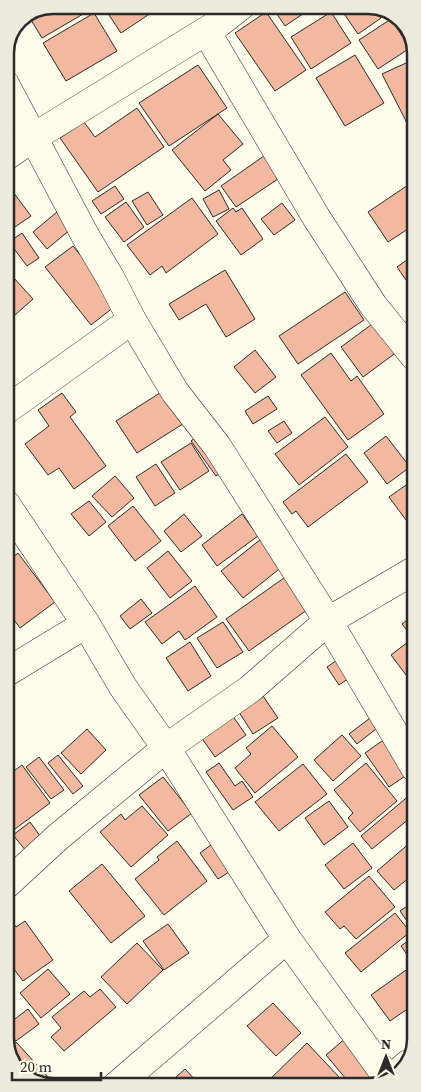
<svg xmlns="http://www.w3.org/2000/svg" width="421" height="1092" viewBox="0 0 421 1092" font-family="'Source Serif 4',serif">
<rect width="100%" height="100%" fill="#fdfbea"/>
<path fill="#f2b8a0" stroke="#2b2b2b" d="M53,5h34l3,5 -48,28 -14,-23z
M125,5h38l-42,28 -12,-18z
M271,5h45l-31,21z
M338,5h33l8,3 -4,3 6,7 -23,16z
M266,12l40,58 -31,21 -40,-58z
M331,12l20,31 -40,26 -20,-32z
M94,13l23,38 -51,30 -23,-38z
M391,19l19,29 -32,21 -19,-29z
M355,55l29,48 -39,23 -29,-48z
M406,63l8,16v41l-7,3 -25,-49z
M198,65l29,43 -58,38 -30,-43z
M137,108l27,39 -66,45 -38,-54 24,-16 11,15z
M218,114l25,30 -20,16 8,10 -26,21 -33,-41z
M271,151l16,22 -51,34 -15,-21z
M414,181v44l-26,17 -20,-30z
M115,186l9,13 -23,15 -9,-13z
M10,188l21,28 -25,17 -1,-42z
M219,190l10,19 -16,8 -10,-18z
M148,192l15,23 -16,10 -15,-24z
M192,198l26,36 -52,39 -4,-7 -12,9 -23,-30z
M126,202l18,25 -20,15 -19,-25z
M282,203l13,17 -21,15 -13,-16z
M233,208l3,4 6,-4 21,31 -22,16 -25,-34z
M57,212l14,17 -24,20 -14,-17z
M22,233l17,25 -12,8 -18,-24z
M73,246l46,57 -28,22 -46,-58z
M414,255v34l-1,1 -16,-23z
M225,270l30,49 -29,18 -20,-33 -27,16 -10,-16z
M13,277l20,22 -27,24v-40z
M345,292l19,28 -66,44 -19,-28z
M414,301v12l-5,-8z
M379,319l22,30 -38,28 -22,-30z
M255,350l21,27 -21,16 -21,-26z
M331,353l20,28 6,-5 27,38 -36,26 -47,-65z
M166,389l20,33 -49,31 -21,-32z
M62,393l14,19 -6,5 36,49 -32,23 -15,-21 -11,7 -23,-31 24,-18 -11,-16z
M268,396l9,13 -24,15 -8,-13z
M325,417l23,30 -49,38 -24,-31z
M284,421l8,12 -15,10 -9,-12z
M202,432l26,36 -12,8 -25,-35z
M386,436l24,31 -23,17 -23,-31z
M191,443l18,28 -29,19 -19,-28z
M346,454l22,28 -60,45 -12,-16 -4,3 -9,-12z
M156,464l19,29 -20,13 -19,-29z
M115,476l19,22 -22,19 -20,-21z
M409,483l6,8v22l-9,7 -17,-23z
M89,501l17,21 -17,14 -18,-22z
M133,506l28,35 -26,20 -27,-35z
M184,514l18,22 -21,16 -17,-21z
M242,514l16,22 -41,30 -15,-21z
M266,535l22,27 -45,36 -22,-27z
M168,551l24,30 -22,17 -23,-30z
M18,553l37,49 -35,26 -14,-19v-47z
M291,573l23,32 -65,46 -23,-32z
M195,586l22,31 -32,23 -6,-9 -17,13 -17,-22z
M141,599l11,14 -22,16 -10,-13z
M415,614v60l-6,5 -18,-24 22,-17 -11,-14z
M223,622l20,30 -26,16 -20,-30z
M190,642l21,34 -23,15 -22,-33z
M346,654l12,18 -19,13 -12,-18z
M261,693l17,25 -25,16 -16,-25z
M232,715l14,20 -31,22 -14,-20z
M374,715l7,10 -24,19 -8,-10z
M272,726l26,31 -43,36 -20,-25 16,-14 -5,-6z
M87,729l19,21 -25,24 -20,-21z
M342,735l19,21 -28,25 -19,-21z
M389,736l25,34 -25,17 -24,-34z
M58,755l25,31 -10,8 -25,-31z
M39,757l25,33 -13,9 -25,-32z
M219,763l16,23 7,-5 11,16 -20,13 -27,-38z
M366,763l31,38 -37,31 -12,-14 5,-5 -19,-23z
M303,764l24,30 -48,37 -24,-29z
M22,765l28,38 -39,29 -4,-5v-51z
M163,777l29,36 -24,18 -29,-36z
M411,794l4,5v15l-43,35 -11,-13z
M329,801l19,26 -24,18 -19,-27z
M142,806l26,29 -37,32 -31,-35 21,-18 4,6z
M30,822l13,18 -16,12 -14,-17z
M177,841l30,40 -43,34 -29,-36 24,-19 -2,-3z
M215,842l19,27 -16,10 -18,-26z
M411,842l5,5v25l-22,18 -17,-19z
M353,843l19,25 -28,21 -19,-24z
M102,864l43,52 -34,27 -42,-52z
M369,876l26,31 -39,32 -12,-13 -4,3 -15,-17z
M416,900v34l-16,-23z
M395,913l15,19 -49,40 -16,-19z
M7,914l9,13 9,-6 28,39 -30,21 -16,-21z
M168,924l21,29 -25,17 -21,-29z
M413,937l3,4v15l-5,4 -10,-14z
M137,943l26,27 -36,34 -26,-27z
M416,963v40l-26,18 -19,-26z
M48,969l22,25 -29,24 -21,-25z
M100,989l16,18 -52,44 -13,-14 10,-9 -9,-11 32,-26 6,6z
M273,1003l28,30 -25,23 -29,-30z
M28,1009l11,15 -23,17 -9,-11v-5z
M347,1037l29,36 -14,12h-11l-25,-30z
M16,1042l32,35 -7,6 -17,-6 -17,-23v-4z
M307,1043l33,35 -7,7h-69z
M185,1069l16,17h-35z
M158,1079l6,7h-14z"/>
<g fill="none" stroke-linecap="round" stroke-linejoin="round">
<defs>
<path id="minor" d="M206,31l110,186 57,88 41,51
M5,84l81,153 25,42 21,41 43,72 42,54 111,175 87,147
M5,157l29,-20 185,-114 23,-18
M6,410l126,-90
M6,504l80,120 37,63 43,61 121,191 102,141
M7,672l79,-48
M7,884l51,-47 108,-89 84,-59 78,-68 87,-51
M392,1078l16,-14
M116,1086l171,-147"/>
</defs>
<use href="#minor" stroke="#2b2b2b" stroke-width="29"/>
<use href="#minor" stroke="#fdfbea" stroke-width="28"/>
</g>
<path d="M0 0H421V1092H0ZM53 14H368A39 39 0 0 1 407 53V1039A39 39 0 0 1 368 1078H53A39 39 0 0 1 14 1039V53A39 39 0 0 1 53 14Z" fill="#eceadb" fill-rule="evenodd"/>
<path fill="none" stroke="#2b2b2b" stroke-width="2.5" d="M53 14H368A39 39 0 0 1 407 53V1039A39 39 0 0 1 368 1078H53A39 39 0 0 1 14 1039V53A39 39 0 0 1 53 14Z"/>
<g transform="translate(386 1057)" stroke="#fdfbea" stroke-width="4" paint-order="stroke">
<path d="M0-4L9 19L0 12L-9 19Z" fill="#2b2b2b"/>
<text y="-8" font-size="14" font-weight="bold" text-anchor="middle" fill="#2b2b2b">N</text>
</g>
<path d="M12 1072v8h89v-8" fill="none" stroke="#2b2b2b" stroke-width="2.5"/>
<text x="20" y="1072" font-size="15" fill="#2b2b2b" stroke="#fdfbea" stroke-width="4" paint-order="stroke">20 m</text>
</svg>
